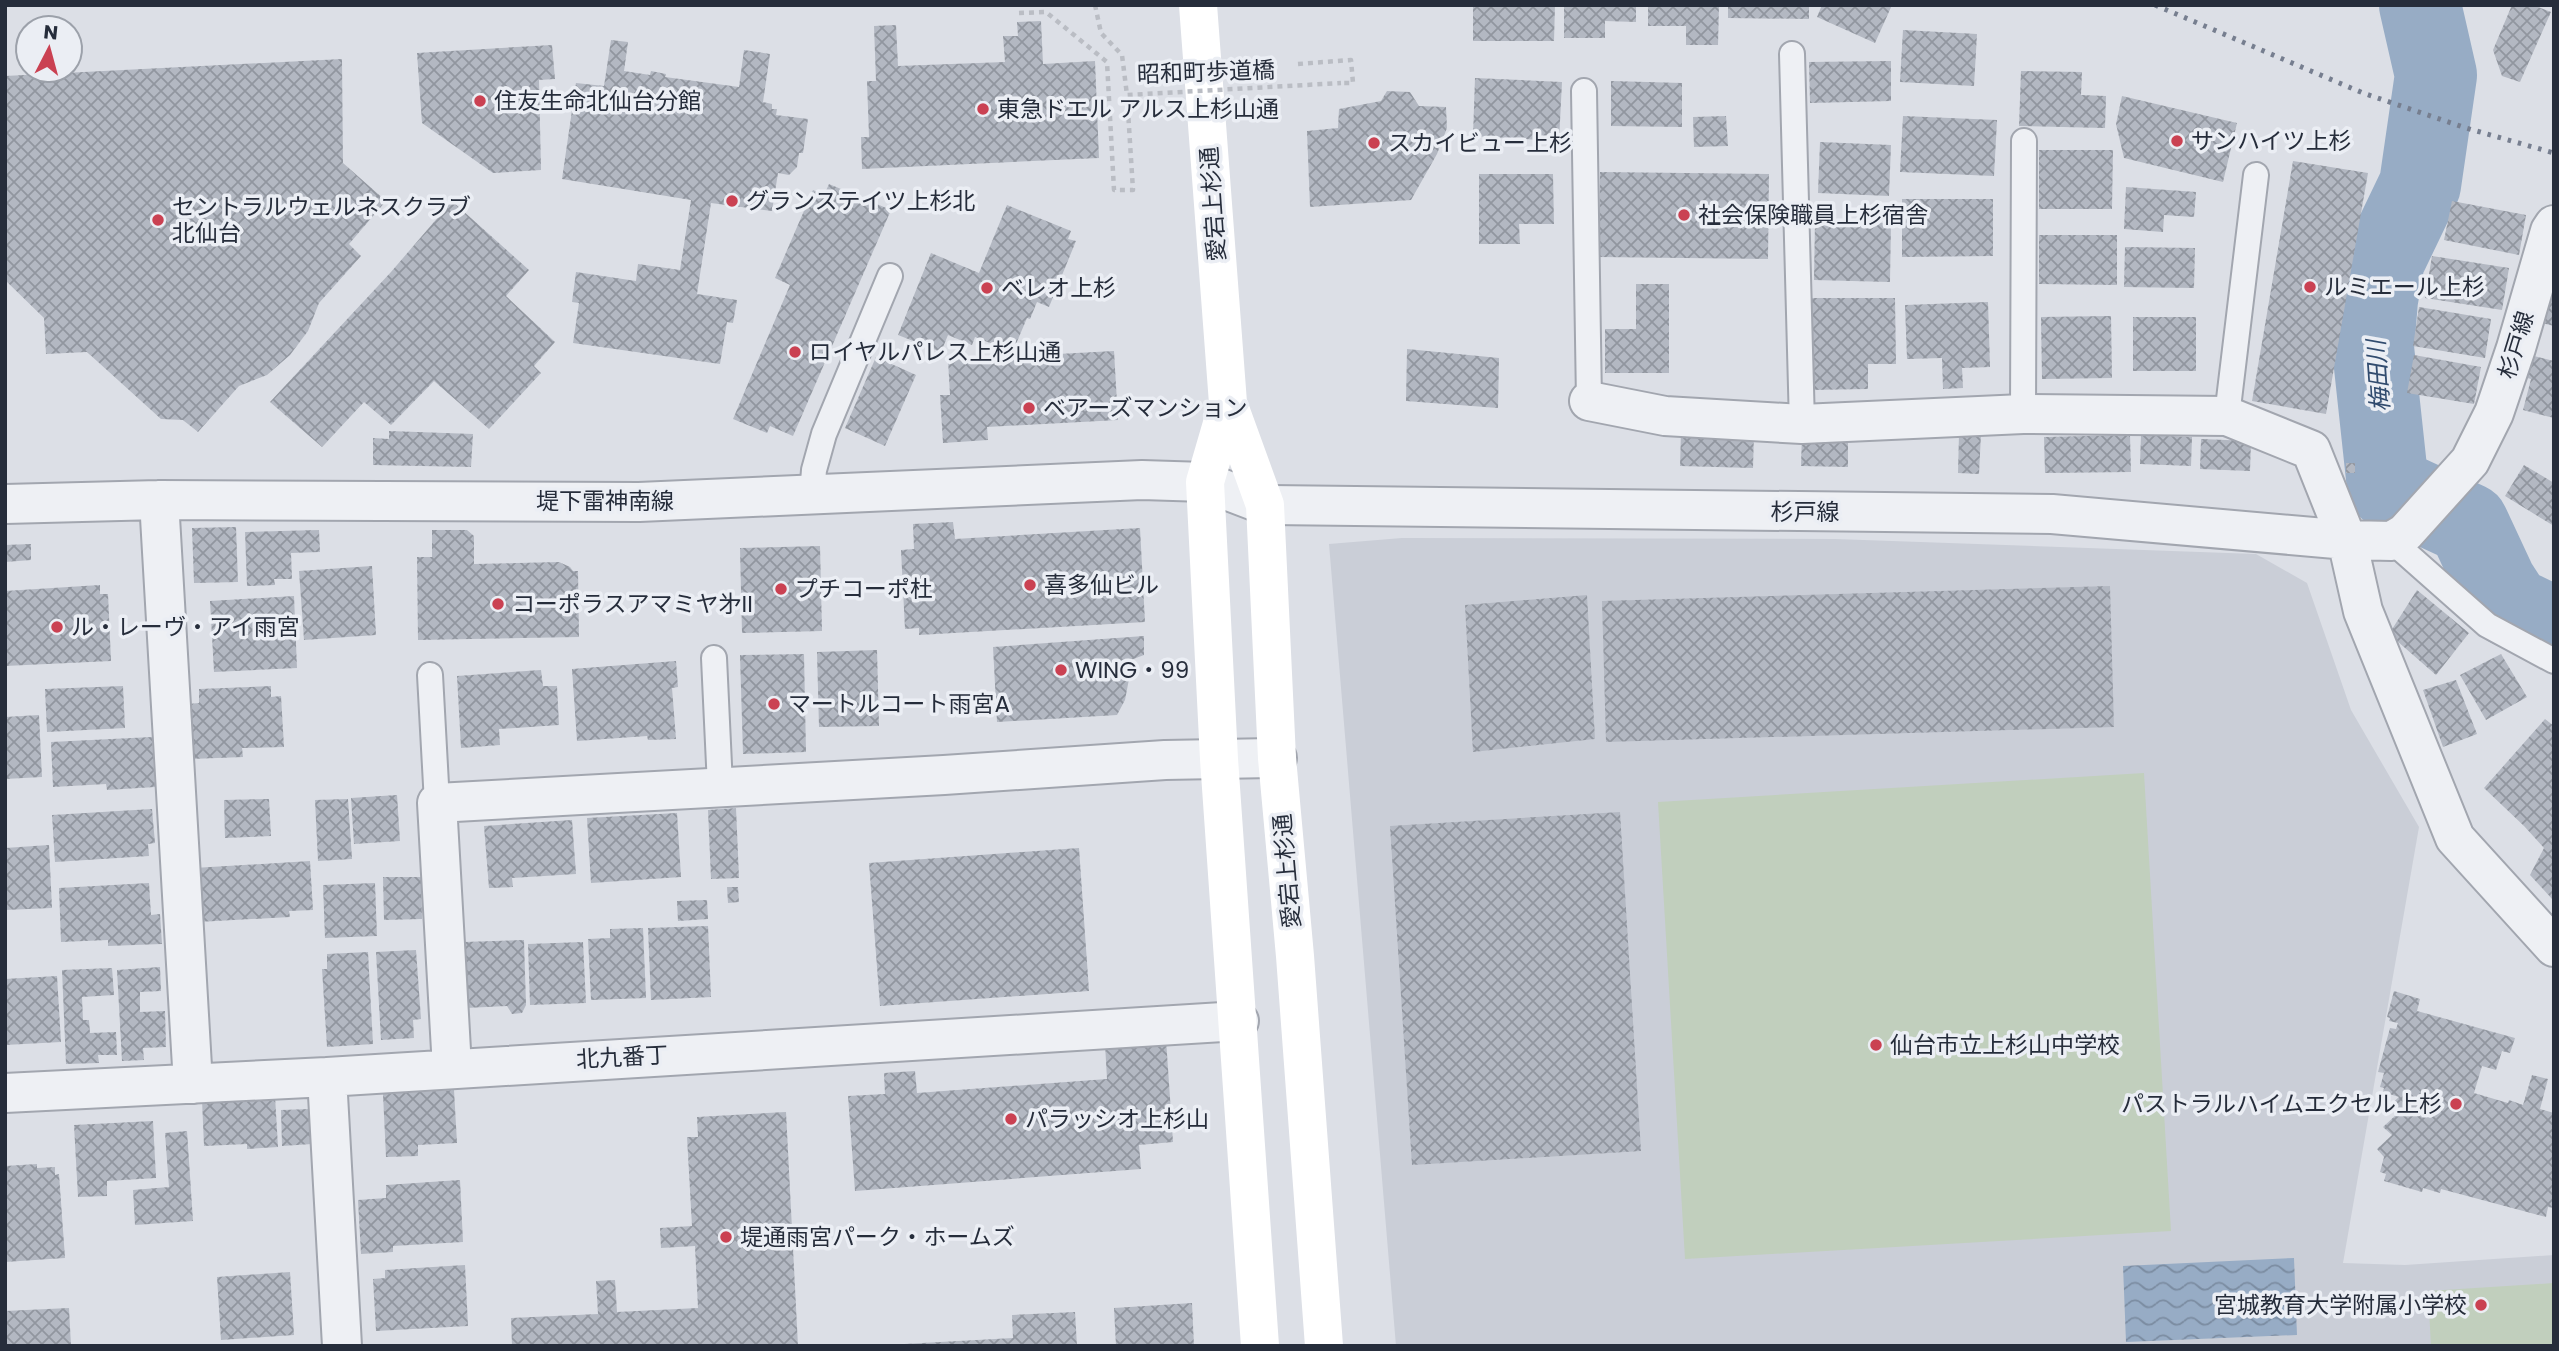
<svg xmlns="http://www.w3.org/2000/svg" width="2559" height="1351" viewBox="0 0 2559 1351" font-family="Poppins,'Noto Sans JP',sans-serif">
<defs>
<pattern id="water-waves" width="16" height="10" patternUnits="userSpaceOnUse" patternTransform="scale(1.75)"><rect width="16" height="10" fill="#97acc5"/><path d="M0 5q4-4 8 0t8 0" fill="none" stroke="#7b8ca1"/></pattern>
<pattern id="building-cross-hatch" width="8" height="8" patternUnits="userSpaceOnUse" patternTransform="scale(1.75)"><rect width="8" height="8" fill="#b3b8c2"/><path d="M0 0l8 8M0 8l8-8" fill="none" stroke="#91969f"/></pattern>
</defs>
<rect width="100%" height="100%" fill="#dcdfe6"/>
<path fill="#caced7" d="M1402,538l433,1 421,15 51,29 44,127 68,117 -76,436 62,2 149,-10v91h-1158l-67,-802z"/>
<path fill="#c1cfbd" d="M2144,773l27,458 -486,28 -27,-457z
M2554,1283v63h-123l-3,-55z"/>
<path fill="url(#water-waves)" d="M2294,1258l3,77 -171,7 -3,-76z"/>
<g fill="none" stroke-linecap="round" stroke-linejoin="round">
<path stroke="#97acc5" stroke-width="14" d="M2363,495l12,-2 13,-6"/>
<path stroke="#97acc5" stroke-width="82" d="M2420,5l16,70 -16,110 -36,75 -7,40 -4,48 15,139 80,37 28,60 15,23 43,21"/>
</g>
<path fill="url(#building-cross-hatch)" d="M1473,5h82l-1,36h-81z
M1564,5h72v17l-31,-1v17h-41z
M1648,5h71l-1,40h-32v-19h-38z
M1728,5h81v14l-81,-1z
M1822,5h70l-17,38 -58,-26z
M2512,5h21l18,7 -31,70 -18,-6 -9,-26z
M1041,21l2,43 52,-3 4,97 -237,11 -1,-32h8l-2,-56h9l-2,-55 22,-1 2,41 107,-4 -2,-26h15l-1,-14z
M1903,30l74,4 -3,52 -74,-4z
M611,40l17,2 -4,29 26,4 1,-4 15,3 -1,3 74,10 5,-37 26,4 -7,48 9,2v5h5l-1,6 32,4 -5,34h-4l-2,14 -8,8 -11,-2 -6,38 -61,-8 -14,91 40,6 -4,23 -6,-1 -7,42 -147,-21 6,-40 -7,-1 4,-30 60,9 2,-17 42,6 11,-70 -129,-21 14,-96 28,3z
M552,45l3,34 -16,1 2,90 -48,3 -71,-50 -5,-70z
M342,59l1,104 43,38 -37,43 12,12 -42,47 -11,28 -18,24 -23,20 -28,11 -41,46 -15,-12 -22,-1 -74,-67 -41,2 -2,-36 -39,-38v-204z
M1891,61v40l-81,2 -1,-41z
M2021,71l61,1 -1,23 25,1 -1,32 -86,-2z
M1475,78l87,4 -3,59 -86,-5z
M1611,81l71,2v44l-71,-1z
M1387,91l23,1 9,14 27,1 1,21 -10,26 -26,46 -101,7 -3,-76 31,-3 1,-19 42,-8z
M2122,96l115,27 -14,59 -99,-24 -8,-34z
M1726,116l2,30 -34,1 -1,-30z
M1903,116l94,4 -3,56 -94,-4z
M1820,142l71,3 -2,51 -71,-3z
M2039,150h74l-1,59h-73z
M2293,161l75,12 -42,241 -74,-13z
M1600,172l169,2 -1,85 -169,-2z
M1479,174h74l1,50h-35l1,20h-41z
M829,184l62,26 -98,226 -23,-10 -3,7 -34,-14 57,-134 -15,-7 38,-88 11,5z
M2126,187l70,5 -2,25 -30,-2 -1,17 -39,-3z
M1902,199h91v57l-91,1z
M452,201l77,69 -23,26 49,46 -21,24 7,7 -52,56 -55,-48 -43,44 -27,-23 -42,45 -52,-45 121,-130z
M2452,201l74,14 -7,40 -75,-15z
M1007,205l64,26 -3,8 8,2 -27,66 -12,-5 -7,17 -3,-1 -11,26 -8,-3 -3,8 -30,-12 -3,8 -24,-10 -7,17 -43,-17 33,-82 48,20z
M1815,221l76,2 -1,59 -76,-2z
M2039,235h78v50l-78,-1z
M2125,247l70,1 -1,40 -70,-1z
M2432,256l77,12 -7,42 -77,-12z
M2554,266v60l-12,-3z
M1636,284h33v89h-64v-44h31z
M1811,298h84l1,66h-28v25l-57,1z
M1988,302l2,65 -28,1 1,20 -20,1 -1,-31 -35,1 -2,-54z
M2419,307l72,12 -6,39 -72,-12z
M2111,316l1,62 -70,1 -1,-62z
M2133,317h63v54h-63z
M1407,349l92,9 -1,50 -92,-7z
M1114,351l4,69 -131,7 1,13 -45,3 -3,-48h10l-2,-35z
M2526,354l28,7v57l-31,-8 8,-31 -11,-3z
M2414,355l67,12 -7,37 -67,-11z
M876,357l40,18 -31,71 -40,-18z
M389,431l84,3 -2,33 -98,-2v-27l16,1z
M1681,431l73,2 -1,35 -73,-2z
M1802,433l46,1v33l-47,-1z
M1959,434h22l-2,40 -21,-1z
M2130,435l1,37 -86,1 -1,-36z
M2141,435l51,2 -1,29 -51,-2z
M2201,439l50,2 -1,30 -50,-2z
M2346,463h9v10h-9z
M2524,465l30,18v43l-49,-30z
M953,522l2,17 185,-11 5,94 -226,13v-7l-14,1 -4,-79 13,-1 -1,-25z
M236,527l2,55 -44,1 -2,-55z
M319,530l1,22 -29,1 1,26h-18l1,6 -28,1 -2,-54z
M432,530h35l7,6v28l85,-2 11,5 3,4h5l1,66 -161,3 -1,-83h15z
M31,544v16l-26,2v-17z
M820,546l2,85 -80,2 -2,-85z
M372,566l4,69 -72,5 -5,-69z
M100,585v9h8l3,67 -106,5v-75z
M2110,586l4,141 -508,15 -4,-141z
M2417,590l52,43 -33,42 -47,-41z
M1587,595l8,144 -122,13 -8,-147z
M294,596l3,72 -83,4 -4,-71z
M1144,636v19l-16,6 1,18 -4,21 -8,15 -120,7 -4,-75z
M877,650l2,76 -60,1 -2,-75z
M804,654l2,98 -63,2 -3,-99z
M2501,654l26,43 -41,23 -26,-45z
M676,661l2,26 -6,1 4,51 -28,1 -1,-4 -70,5 -5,-72z
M541,670l2,16h14l2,39 -60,4 1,16 -39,3 -4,-72z
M2456,680l21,54 -34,13 -20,-57z
M123,686l2,42 -78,4 -2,-43z
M271,686v11l10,-1 3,51 -42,1 1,9 -52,2 -3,-55 11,-1v-14z
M39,715l3,62 -37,2v-62z
M2545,719l9,7v175l-24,-26 14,-27 -20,-22 -40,-38z
M152,737l3,50 -48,3 -1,-6 -53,3 -2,-45z
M397,795l3,46 -46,3 -3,-46z
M269,799l2,37 -46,2 -1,-38z
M348,799l4,60 -34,2 -3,-61z
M736,808l3,70 -28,1 -3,-69z
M152,809l3,34 -7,1 1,12 -94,6 -3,-47z
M1620,812l21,339 -229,14 -22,-339z
M677,813l4,64 -90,6 -4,-65z
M572,820l4,54 -64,4 1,9 -24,1 -5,-62z
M49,845l3,63 -47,2v-62z
M1079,848l10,143 -209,15 -11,-143z
M310,861l3,49 -24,1 1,6 -92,5 -4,-54z
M383,877h38l1,42 -38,1z
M149,883l2,32 9,-1 2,30 -54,2v-6l-47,2 -2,-54z
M375,883l2,53 -52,2 -2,-53z
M727,887h11l1,15 -11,1z
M707,900l1,19 -30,2 -1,-20z
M708,926l3,71 -60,3 -3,-72z
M643,928l3,70 -55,2 -3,-61 22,-1v-9z
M524,940l2,65 -4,8 -10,1 -5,-8 -41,2 -3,-66z
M583,942l3,61 -56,2 -2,-61z
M416,950l5,69 -8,1 1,18 -33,2 -5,-88z
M368,952l5,92 -46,3 -5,-78h5v-15z
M160,967l1,24 -21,1v20l25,-1 1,36 -23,1 1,12 -22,1 -5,-91z
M112,968l2,27 -32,2 1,23h6l1,13 26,-1 1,23h-19l1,8 -33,1 -4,-94z
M57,976l4,66 -56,3v-66z
M2394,991l26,8 -3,12 98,27 -5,15 -8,-2 -6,19 -14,-4 -8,27 34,10 1,-3 14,5 9,-30 16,4 -8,30 14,4v95l-6,-1 -2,10 -105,-28 -1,4 -17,-5 -1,4 -38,-11 2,-7 -6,-2 4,-15 -7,-8 15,-14 -9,-8 14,-13 -8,-8 10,-9 -16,-5 1,-4 -4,-1 4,-14 -6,-1 12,-44 6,1 2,-6 -9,-2 1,-3 -3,-1z
M1166,1039l7,103 -34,3 2,24 -286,22 -7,-95 37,-2 -1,-21 31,-2 2,22 190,-14 -2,-35z
M454,1090l3,53 -39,2v11l-32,1 -3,-63z
M275,1096l3,51 -31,2v-5l-43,2 -2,-46z
M310,1109l2,35 -30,2 -1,-36z
M786,1112l12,234h-286l-1,-28 87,-4 -2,-33 19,-1 2,32 81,-4 -3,-62 -34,2 -1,-20 32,-2 -5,-89h11l-1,-20z
M153,1121l3,57 -49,3v15l-29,1 -4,-72z
M187,1131l6,90 -58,4 -2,-35 36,-3 -4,-54z
M37,1164v4l18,-1v8l4,-1 6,84 -60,4v-96z
M460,1180l3,62 -70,4v6l-32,2 -3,-54 28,-2v-13z
M465,1265l3,61 -92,5 -3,-52 12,-1v-8z
M290,1272l4,63 -73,5 -4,-63z
M1192,1303l2,43h-78l-2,-38z
M69,1308l2,38h-66v-35z
M1075,1312l2,34h-173v-2l109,-6 -1,-23z"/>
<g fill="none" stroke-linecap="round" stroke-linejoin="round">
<defs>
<path id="lane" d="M1792,54l10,370
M1584,91l5,310
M2023,414l1,-273
M2227,416l29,-241
M812,495l2,-25 10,-36 66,-158
M2392,541l95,84 67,36
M714,658l6,128
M430,675l7,128"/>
<path id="street" d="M1589,401l76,15 137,8 221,-10 204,2 84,34 36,90 16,71 92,227 99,109
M159,500l34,584
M5,504l154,-4 480,2 503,-22 63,2 60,23 787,9 295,26 45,1 13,-8 65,-72 24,-48 22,-65 34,-117 4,-6
M452,1068l-15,-265 507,-28 221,-15 112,-2
M327,1077l15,269
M5,1093l322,-16 912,-56"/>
</defs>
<use href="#lane" stroke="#a2a6af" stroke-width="28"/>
<use href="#street" stroke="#a2a6af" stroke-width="42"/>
<path stroke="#babdc4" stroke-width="4.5" stroke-dasharray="5 5" stroke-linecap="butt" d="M1019,13l27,-1 61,50 7,128h19l-6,-95
M1298,64l53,-4 2,23h-12"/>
<use href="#lane" stroke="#eef0f4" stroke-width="24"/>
<use href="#street" stroke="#eef0f4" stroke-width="38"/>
<path stroke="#fff" stroke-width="38" d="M1198,5l30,398 37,102 12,253 18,198 29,390
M1228,403l-23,79 14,277 41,587"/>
<path stroke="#767e8f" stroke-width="5" stroke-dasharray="3.5 7" stroke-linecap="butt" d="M2155,5l208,88 103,35 88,25"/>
<path stroke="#babdc4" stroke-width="4.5" stroke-dasharray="5 5" stroke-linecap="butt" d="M1095,5l6,28 21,22 5,40 214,-12"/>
</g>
<g fill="#ca4152" stroke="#ebeef4" stroke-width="2.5">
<circle cx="480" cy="101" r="7"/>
<circle cx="983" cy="109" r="7"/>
<circle cx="2177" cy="141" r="7"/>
<circle cx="1374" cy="143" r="7"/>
<circle cx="732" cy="201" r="7"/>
<circle cx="1684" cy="215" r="7"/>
<circle cx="158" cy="220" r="7"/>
<circle cx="2310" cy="287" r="7"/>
<circle cx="987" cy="288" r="7"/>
<circle cx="795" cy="352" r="7"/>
<circle cx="1029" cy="408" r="7"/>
<circle cx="1030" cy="585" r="7"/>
<circle cx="781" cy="589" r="7"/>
<circle cx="498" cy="604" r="7"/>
<circle cx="57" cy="627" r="7"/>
<circle cx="1061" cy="670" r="7"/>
<circle cx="774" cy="704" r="7"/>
<circle cx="1876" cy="1045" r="7"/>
<circle cx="2456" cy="1104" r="7"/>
<circle cx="1011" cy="1119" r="7"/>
<circle cx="726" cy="1237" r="7"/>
<circle cx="2481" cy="1305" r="7"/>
</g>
<g text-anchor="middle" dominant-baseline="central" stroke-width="7" stroke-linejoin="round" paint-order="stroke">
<g font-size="23" fill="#262d3b" stroke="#ebeef4">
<text transform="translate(1206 72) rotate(-2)">昭和町歩道橋</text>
<text transform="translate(1213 204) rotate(-94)">愛宕上杉通</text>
<text transform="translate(2516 345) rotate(-73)">杉戸線</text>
<text x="605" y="501">堤下雷神南線</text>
<text x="1805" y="512">杉戸線</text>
<text transform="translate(1287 871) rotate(-95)">愛宕上杉通</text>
<text transform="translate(622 1057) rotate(-3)">北九番丁</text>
</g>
<g font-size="23" fill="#262d3b" stroke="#ebeef4" text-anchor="start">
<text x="494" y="101">住友生命北仙台分館</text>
<text x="997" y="109">東急ドエル アルス上杉山通</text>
<text x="2191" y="141">サンハイツ上杉</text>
<text x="1388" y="143">スカイビュー上杉</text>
<text x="746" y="201">グランステイツ上杉北</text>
<text x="172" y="207">セントラルウェルネスクラブ<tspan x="172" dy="26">北仙台</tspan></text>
<text x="1698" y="215">社会保険職員上杉宿舎</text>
<text x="2324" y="287">ルミエール上杉</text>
<text x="1001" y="288">ベレオ上杉</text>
<text x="809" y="352">ロイヤルパレス上杉山通</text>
<text x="1043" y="408">ベアーズマンション</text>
<text x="1044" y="585">喜多仙ビル</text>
<text x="795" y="589">プチコーポ杜</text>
<text x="512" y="604">コーポラスアマミヤ㐧II</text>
<text x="71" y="627">ル・レーヴ・アイ雨宮</text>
<text x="1075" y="670">WING・99</text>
<text x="788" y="704">マートルコート雨宮A</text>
<text x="1890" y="1045">仙台市立上杉山中学校</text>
<text x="2442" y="1104" text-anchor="end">パストラルハイムエクセル上杉</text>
<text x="1025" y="1119">パラッシオ上杉山</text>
<text x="740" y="1237">堤通雨宮パーク・ホームズ</text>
<text x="2467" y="1305" text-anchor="end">宮城教育大学附属小学校</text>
</g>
<g font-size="24" font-style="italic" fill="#314b6e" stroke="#ebeef4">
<text transform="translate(2378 376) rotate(-94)">梅田川</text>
</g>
</g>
<rect width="2559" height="1351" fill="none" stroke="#262d3b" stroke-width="14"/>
<g transform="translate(49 49) rotate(6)"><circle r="33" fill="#ebeef4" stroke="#9ca1aa" stroke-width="2"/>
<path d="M0-5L12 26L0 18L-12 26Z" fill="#ca4152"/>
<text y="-10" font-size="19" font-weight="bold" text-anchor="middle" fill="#262d3b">N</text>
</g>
</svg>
